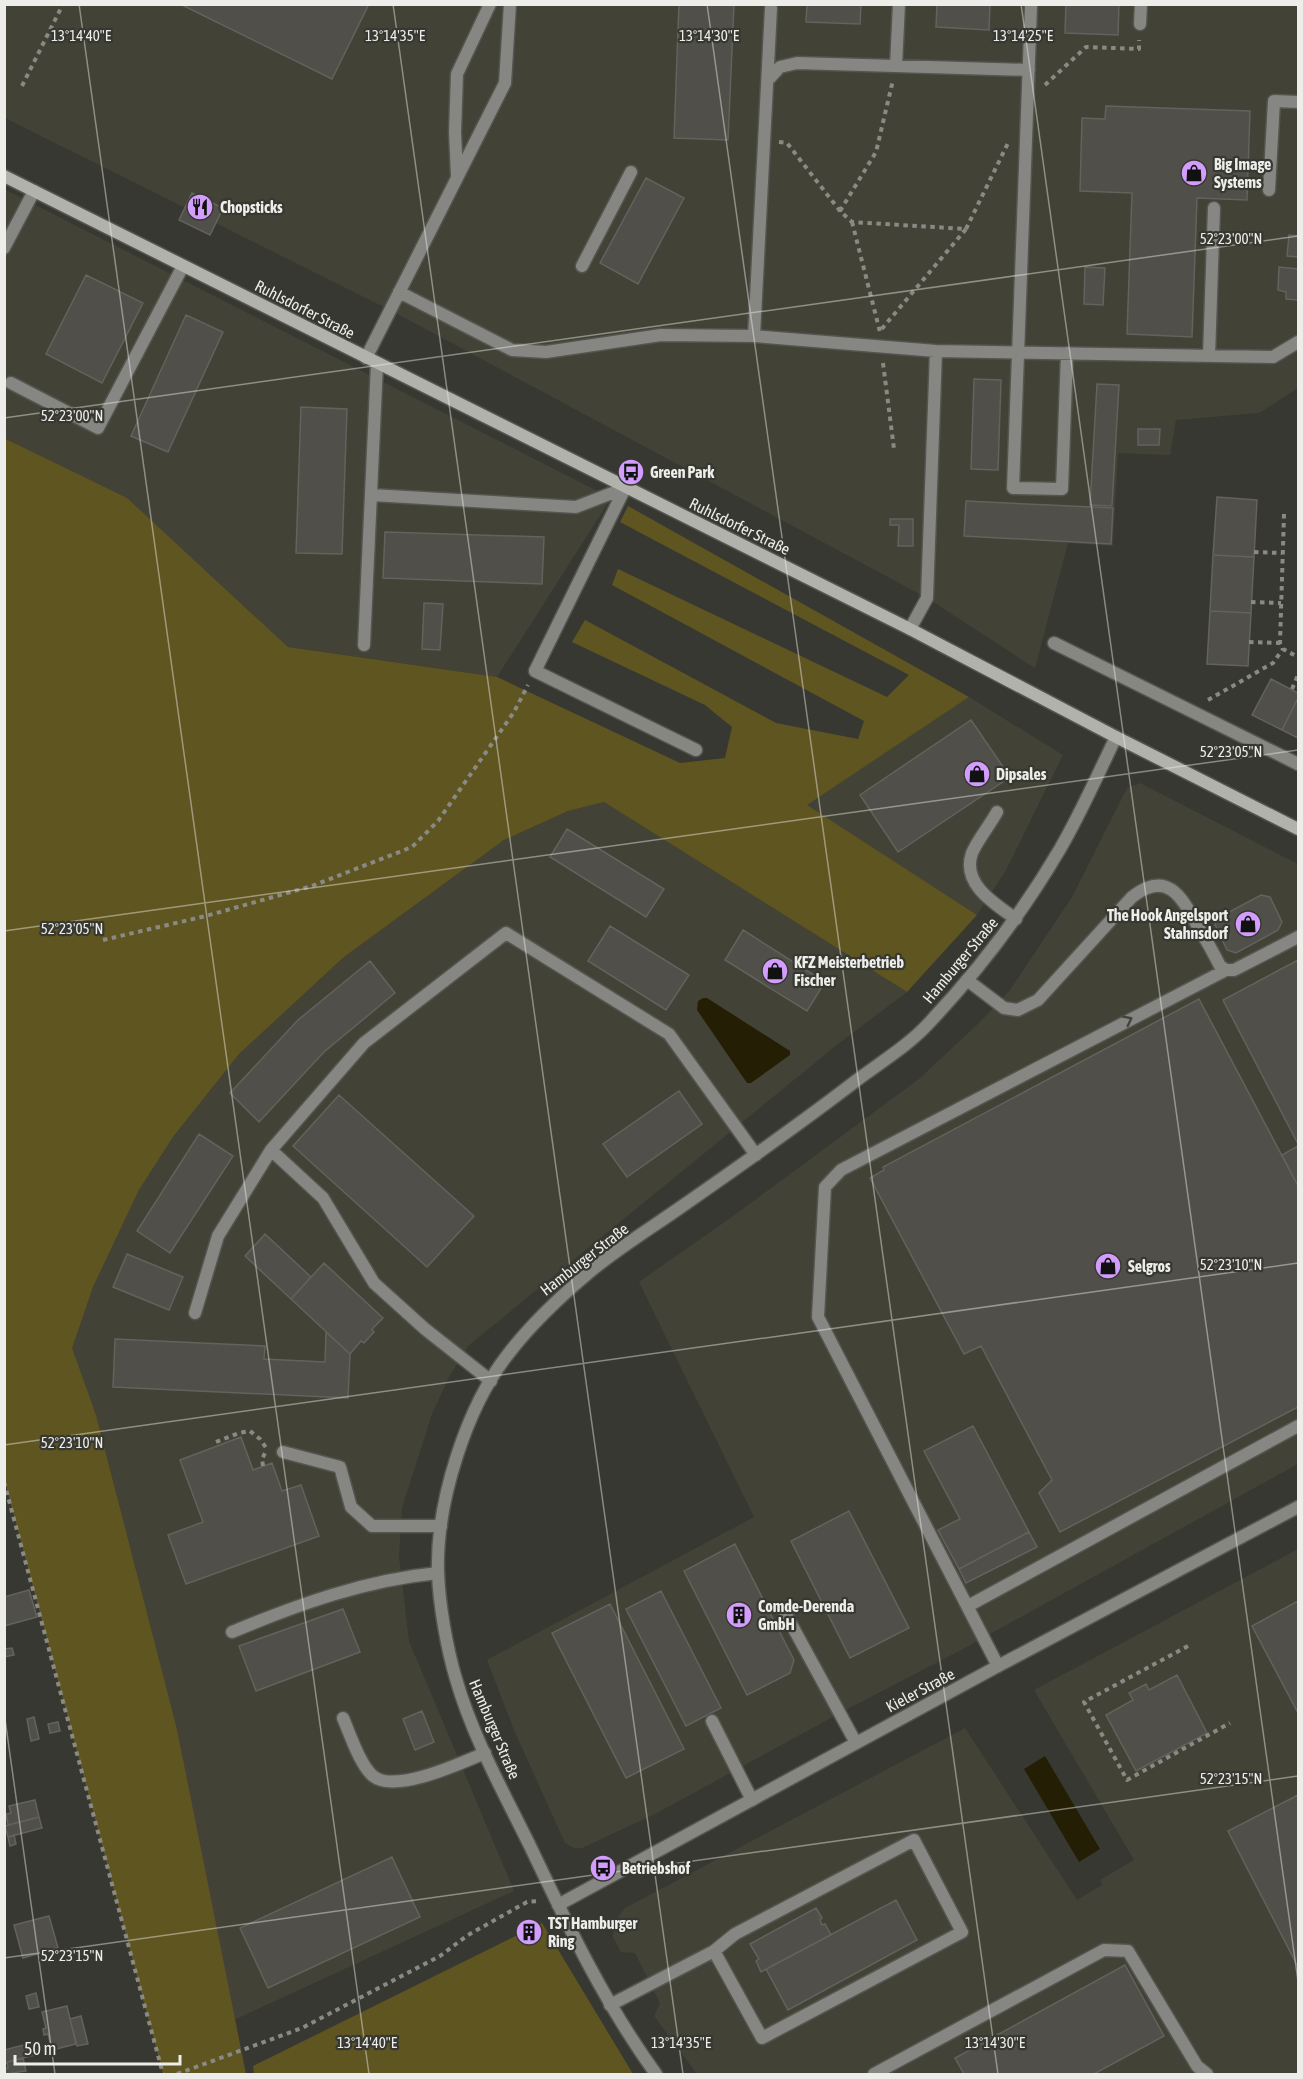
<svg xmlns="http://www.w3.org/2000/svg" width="1303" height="2079" viewBox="0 0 1303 2079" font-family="'Asap Condensed',sans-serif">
<rect width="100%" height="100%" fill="#383832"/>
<path fill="#434236" d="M4,5h1294v383l-39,25 -83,7 -6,35 -52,-2 -5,93 -45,-3 -33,125 -108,-70 -537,-288 -385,-192z
M4,189l607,309 -114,179 -209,-30 -161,-148 -122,-61z
M969,697l94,58 -57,115 -29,45 -171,-110z
M1140,783l158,81v600l-337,186 -121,63 -183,100 -75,35h-8l-9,-5 -51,-113 -27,-70 267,-143 -115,-235 97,-68 183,-135 63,-59 28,-30 62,-93 55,-109z
M604,802l303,190 -69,52 -370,302 -19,31 -17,37 -30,94 -3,49 10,84 105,250 -280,129 -57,-291 -81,-314 -25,-67 22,-61 46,-97 34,-53 66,-83 105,-97 160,-117 64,-29z
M1298,1549v525h-601l-43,-58 6,-13 -25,-50 -14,-1 -8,-15v-13l12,-16 340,-180 112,172 25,-15 -2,-5 34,-20 -100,-170z"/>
<path fill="#5f5521" d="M4,438l123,60 161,149 209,30 183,86 45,-5 7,-31 -27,-22 -133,-63 13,-22 191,103 82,16 6,-18 -252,-136 6,-16 269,128 22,-22 -289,-153 8,-16 341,191 -162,108 170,110 -70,77 -303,-190 -36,9 -64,29 -160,117 -105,97 -66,83 -34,53 -46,97 -21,61 24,67 81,314 69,345h-83l-158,-592z
M542,1923l91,151h-379l-1,-8z"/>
<path fill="#241f04" d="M703,998h4l83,53v4l-39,28h-4l-50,-73 1,-9z
M1045,1756l55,93 -21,13 -55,-93z"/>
<path fill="#504f49" stroke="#63625d" stroke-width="1.5" d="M180,4h189l-37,75z
M679,4h55l-6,136 -54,-2z
M807,4h54l-1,20 -54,-2z
M937,4h53l-1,26 -53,-3z
M1066,4h53l-1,31 -53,-2z
M1106,106l144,5 -3,89 -50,-2 -5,139 -65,-3 5,-141 -52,-2 2,-73 23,1z
M646,178l38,20 -46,86 -38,-21z
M192,193l31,15 -13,27 -31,-15z
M1289,235l9,1v21l-11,-1z
M1085,267l20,1 -2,37 -19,-1z
M1279,267l19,2v31l-12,-1v-7l-8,-2z
M86,275l57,28 -41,80 -56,-29z
M186,315l37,17 -55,120 -37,-16z
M974,379l27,1 -3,90 -27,-1z
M1097,384l22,1 -7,121 -22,-1z
M301,407l46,2 -5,145 -46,-1z
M1138,429h22l-1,16h-21z
M1217,497l40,3 -3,57 -41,-2z
M966,501l147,7 -2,36 -147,-8z
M890,519h23v27h-15l1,-21h-9z
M385,532l159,5 -2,47 -159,-6z
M1213,555l41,2 -3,56 -41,-2z
M424,603l19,1 -3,46 -18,-1z
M1210,611l41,2 -3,53 -41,-2z
M1271,679l27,14v5l-16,32 -30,-15z
M1298,698v40l-16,-8z
M971,720l39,57 -112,75 -38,-57z
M567,829l97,60 -18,28 -96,-60z
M1261,895l9,2 12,25 -4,8 -42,23 -9,-3 -12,-25 1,-6z
M610,926l79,49 -23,35 -78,-49z
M743,930l82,52 -18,29 -82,-51z
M1298,960v184l-75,-144z
M370,961l25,32 -71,59 -65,70 -29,-29 68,-73z
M1199,999l99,187v221l-238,125 -21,-39 13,-13 -71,-134 -17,8 -94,-176 14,-8 -1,-3z
M679,1091l23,33 -75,53 -24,-33z
M339,1095l135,121 -47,51 -134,-121z
M199,1134l34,22 -63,97 -33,-22z
M1298,1146v40l-16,-31z
M265,1234l46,43 -20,22 -46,-43z
M127,1254l56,23 -14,33 -56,-23z
M324,1263l59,55 -11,11 2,3 -10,11 -3,-2 -11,13 -59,-55z
M326,1332l24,22 -2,44 -235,-11 2,-48 150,7 -1,13 61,3z
M973,1426l56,106 -70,37 -21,-39 22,-11 -36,-68z
M241,1437l12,33 19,-7 10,28 19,-6 18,51 -133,48 -18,-49 35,-13 -23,-62z
M849,1511l60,117 -59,30 -59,-117z
M1029,1532l8,15 -71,36 -7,-14z
M735,1544l59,116 -4,13 -43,22 -63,-124z
M29,1590l8,27 -33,9v-29z
M661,1591l60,117 -35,18 -60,-117z
M1298,1601v112l-46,-87z
M610,1604l74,145 -58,29 -74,-145z
M343,1609l17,43 -104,39 -17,-45z
M12,1648l2,7 -10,2v-8z
M1177,1675l30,58 -71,38 -30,-56 27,-15 -4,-7 17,-9 3,6z
M422,1711l12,31 -19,8 -12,-31z
M34,1717l5,22 -8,2 -4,-22z
M58,1722l2,9 -10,2 -2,-9z
M1298,1795v172l-70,-136z
M35,1800l4,17 -31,8 -2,-11 5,-1 -2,-7z
M39,1817l3,11 -34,9 -3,-11z
M14,1835l2,9 -6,2 -2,-9z
M392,1857l28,60 -152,71 -28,-60z
M896,1900l21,40 -129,70 -22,-41z
M816,1908l6,10 -2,2 2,5 3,-1 6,11 -70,37 -5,-11 3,-2 -9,-15z
M49,1916l9,32 -35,10 -9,-33z
M535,1923l5,11 -16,8 -6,-12z
M1125,1965l39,71 -70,38h-130l-9,-16z
M36,1993l3,14 -10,2 -3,-13z
M67,2006l9,38 -24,6 -4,-16 -4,1 -1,-6 3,-1 -4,-16z
M81,2016l7,28 -11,2 -7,-27z
M32,2043l3,12 -31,8v-13z
M23,2058l3,13 -20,3 -1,-5 3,-1 -1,-6z"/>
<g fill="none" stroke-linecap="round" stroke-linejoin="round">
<defs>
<path id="lane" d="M1031,6l-18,482 49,1 5,-136
M1140,24l1,-20
M896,66l3,-62
M768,80l12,-13 17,-4 232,7
M457,176l-2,-44 2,-58 33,-70
M1269,190l5,-89 24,1
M4,248l30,-57
M582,266l49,-94
M399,292l113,58 34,2 115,-17 93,1 182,15 337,6 25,-15
M754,336l17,-328
M1209,356l5,-148
M366,358l139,-275 5,-79
M11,383l87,45 85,-162
M625,488l-90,183 161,79
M372,495l204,12 49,-19
M910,629l17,-31 9,-247
M1054,643l244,121
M364,645l13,-281
M997,812c-7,13 -19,27 -25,41 -11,31 23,51 44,66
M967,980l37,28 14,2 20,-10 94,-103c34,-27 49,-2 65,28 8,13 16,27 23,41l6,4h8l64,-33
M271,1150l52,48 51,85 51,46 66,52
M195,1313l23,-77 53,-86 93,-107 142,-110 163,101 87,121
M283,1452l57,15 11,40 21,19h69
M968,1606l330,-180
M783,1609l73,134
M232,1632c67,-28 134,-52 206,-59
M998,1666l-180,-349 7,-130 16,-17 385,-200
M343,1718c7,16 17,47 30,58 22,18 88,-13 112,-23
M712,1721l40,79
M610,2005l104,-54 21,-17 179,-94 48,92 -200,106 -48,-87
M874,2074l230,-124 24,1 69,115 10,8"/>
<path id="street" d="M558,1905l440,-239 300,-159
M656,2074c-51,-70 -88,-148 -125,-226 -27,-55 -58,-110 -75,-169 -9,-30 -17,-75 -18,-107 -2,-69 28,-165 71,-219 24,-31 53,-58 83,-83 28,-23 59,-42 89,-63 59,-41 119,-83 176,-127 24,-18 52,-35 72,-57 50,-53 94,-111 131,-174 21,-36 38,-75 56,-112"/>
<path id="secondary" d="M4,176l906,453 206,108 182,92"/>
</defs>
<use href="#lane" stroke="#55554f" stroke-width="15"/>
<use href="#street" stroke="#55554f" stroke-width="15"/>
<use href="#secondary" stroke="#55554f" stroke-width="15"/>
<path stroke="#8a8a85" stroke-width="4" stroke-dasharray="4.5 4.5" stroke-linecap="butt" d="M1045,85l41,-38 53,2v-9
M22,86l41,-82
M779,142l8,1 53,68 12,11 114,7 -86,102
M840,211l36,-59 17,-72
M852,222l28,110
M966,229l43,-88
M883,363l11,86
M1284,514l-4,129 3,6 15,8
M1254,552l28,1
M1251,602l30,1
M1249,642l31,1
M1292,689l6,-14
M1208,700l65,-37 10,-14
M103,940l103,-24 106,-30 100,-39 26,-26 76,-109 14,-27
M216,1442l23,-9 11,-2 10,8 7,10
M263,1466l-1,-7 4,-8
M4,1482l159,592
M1188,1646l-104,56 43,78 103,-57
M177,2074l125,-46 138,-72 28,-21 59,-33 11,-1"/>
<use href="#lane" stroke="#868683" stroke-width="12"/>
<use href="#street" stroke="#868683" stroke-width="12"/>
<use href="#secondary" stroke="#b2b2ad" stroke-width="12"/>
</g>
<defs><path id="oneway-chevron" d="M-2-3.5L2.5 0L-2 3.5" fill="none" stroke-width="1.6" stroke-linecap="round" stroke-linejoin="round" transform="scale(1.5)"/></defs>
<use stroke="#44443e" href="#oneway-chevron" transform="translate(1128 1020) rotate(-27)"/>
<path fill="none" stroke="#edede9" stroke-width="1.5" stroke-opacity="0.45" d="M79,4l290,2070M393,4l290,2070M707,4l291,2070M1021,4l277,1977M4,418l1294,-182M4,931l1294,-181M4,1445l1294,-182M4,1712l51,362M4,1958l1294,-182"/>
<defs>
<symbol id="shop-disc" viewBox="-11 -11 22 22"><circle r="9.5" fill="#d29dfd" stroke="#383832"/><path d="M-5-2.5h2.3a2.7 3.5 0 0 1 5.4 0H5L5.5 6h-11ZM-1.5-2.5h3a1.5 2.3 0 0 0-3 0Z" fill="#111"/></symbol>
<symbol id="restaurant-disc" viewBox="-11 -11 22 22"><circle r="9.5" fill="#d29dfd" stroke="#383832"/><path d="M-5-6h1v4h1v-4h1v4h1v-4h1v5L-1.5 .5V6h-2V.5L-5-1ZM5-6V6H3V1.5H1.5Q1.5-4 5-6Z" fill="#111"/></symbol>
<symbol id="bus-disc" viewBox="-11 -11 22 22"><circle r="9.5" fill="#d29dfd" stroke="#383832"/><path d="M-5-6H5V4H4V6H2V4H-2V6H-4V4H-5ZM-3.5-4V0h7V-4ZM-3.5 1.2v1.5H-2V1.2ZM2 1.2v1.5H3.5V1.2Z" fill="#111"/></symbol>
<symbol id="building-disc" viewBox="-11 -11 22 22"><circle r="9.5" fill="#d29dfd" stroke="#383832"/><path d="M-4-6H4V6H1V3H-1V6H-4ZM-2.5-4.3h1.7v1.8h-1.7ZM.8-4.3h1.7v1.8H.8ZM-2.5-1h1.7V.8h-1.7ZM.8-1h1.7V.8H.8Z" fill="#111"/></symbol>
</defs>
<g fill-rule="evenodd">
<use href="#shop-disc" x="1179" y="158" width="30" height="30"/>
<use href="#restaurant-disc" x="185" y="192" width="30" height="30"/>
<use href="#bus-disc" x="616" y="457" width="30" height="30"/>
<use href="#shop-disc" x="962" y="759" width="30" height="30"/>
<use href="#shop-disc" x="1233" y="909" width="30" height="30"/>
<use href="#shop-disc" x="760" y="956" width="30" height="30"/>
<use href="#shop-disc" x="1093" y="1251" width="30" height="30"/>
<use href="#building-disc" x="724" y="1600" width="30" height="30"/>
<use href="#bus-disc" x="588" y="1853" width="30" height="30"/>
<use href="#building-disc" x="514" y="1917" width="30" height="30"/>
</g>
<g text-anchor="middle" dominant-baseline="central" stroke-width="4.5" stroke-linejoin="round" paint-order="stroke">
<g font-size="16" font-weight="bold" fill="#edede9" stroke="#383832" text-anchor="start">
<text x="1214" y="164">Big Image<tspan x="1214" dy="18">Systems</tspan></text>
<text x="220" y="207">Chopsticks</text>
<text x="650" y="472">Green Park</text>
<text x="996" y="774">Dipsales</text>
<text x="1228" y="915" text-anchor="end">The Hook Angelsport<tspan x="1228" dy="18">Stahnsdorf</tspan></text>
<text x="794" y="962">KFZ Meisterbetrieb<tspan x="794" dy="18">Fischer</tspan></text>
<text x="1128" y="1266">Selgros</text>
<text x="758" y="1606">Comde-Derenda<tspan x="758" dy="18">GmbH</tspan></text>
<text x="622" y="1868">Betriebshof</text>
<text x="548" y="1923">TST Hamburger<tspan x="548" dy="18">Ring</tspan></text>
</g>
<g font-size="16" fill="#edede9" stroke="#383832">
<text transform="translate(305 309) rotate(27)">Ruhlsdorfer Straße</text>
<text transform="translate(740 526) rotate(26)">Ruhlsdorfer Straße</text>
<text transform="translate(960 960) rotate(-50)">Hamburger Straße</text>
<text transform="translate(584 1259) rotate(-38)">Hamburger Straße</text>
<text transform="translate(920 1690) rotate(-28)">Kieler Straße</text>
<text transform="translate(495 1729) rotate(67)">Hamburger Straße</text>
</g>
</g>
<g font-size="15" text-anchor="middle" fill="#edede9" stroke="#383832" stroke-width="4.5" stroke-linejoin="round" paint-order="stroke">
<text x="81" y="41">13°14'40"E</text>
<text x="395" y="41">13°14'35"E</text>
<text x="709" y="41">13°14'30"E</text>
<text x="1023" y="41">13°14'25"E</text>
<text x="1231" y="244">52°23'00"N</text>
<text x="72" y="421">52°23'00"N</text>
<text x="1231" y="757">52°23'05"N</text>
<text x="72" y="934">52°23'05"N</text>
<text x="1231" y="1270">52°23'10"N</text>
<text x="72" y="1448">52°23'10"N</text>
<text x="1231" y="1784">52°23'15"N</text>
<text x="72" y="1961">52°23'15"N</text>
<text x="367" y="2048">13°14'40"E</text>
<text x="681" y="2048">13°14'35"E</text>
<text x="995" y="2048">13°14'30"E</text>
</g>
<rect width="1303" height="2079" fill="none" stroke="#edede9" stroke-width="12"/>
<path d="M15 2055v9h165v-9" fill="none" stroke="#edede9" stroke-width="3"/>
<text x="24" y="2055" font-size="18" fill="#edede9" stroke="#383832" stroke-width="4.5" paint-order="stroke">50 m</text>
</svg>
